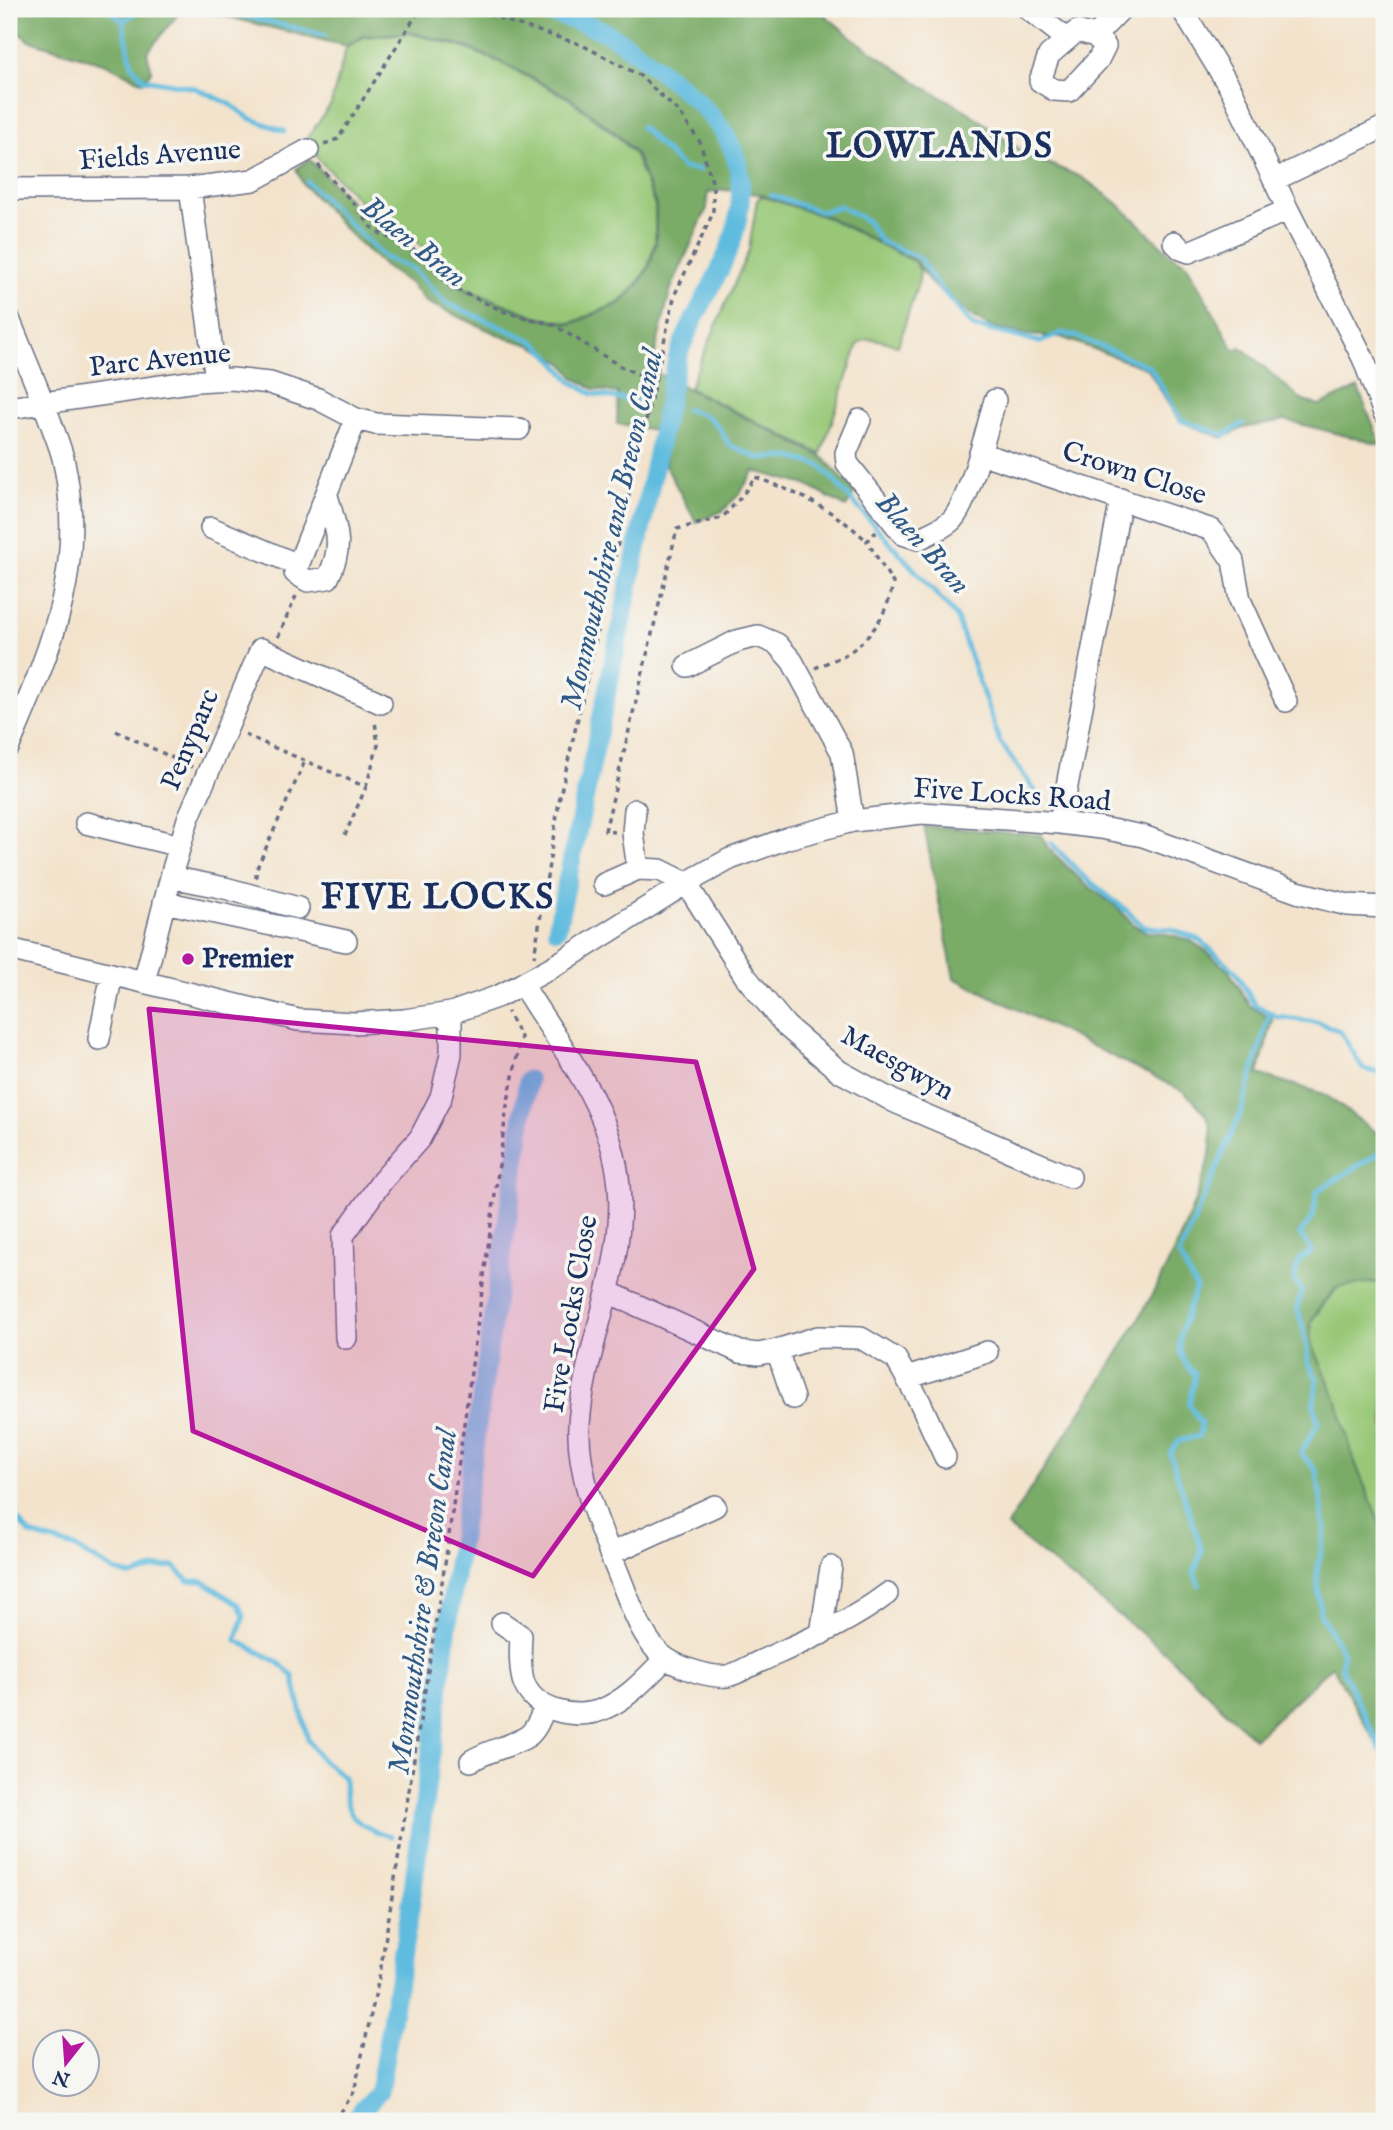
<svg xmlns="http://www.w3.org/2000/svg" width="1393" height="2130" viewBox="0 0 1393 2130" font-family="'IM FELL English',serif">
<rect width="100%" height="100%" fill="#f6f6f2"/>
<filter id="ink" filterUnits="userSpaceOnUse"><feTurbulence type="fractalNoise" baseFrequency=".0143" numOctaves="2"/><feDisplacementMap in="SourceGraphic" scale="14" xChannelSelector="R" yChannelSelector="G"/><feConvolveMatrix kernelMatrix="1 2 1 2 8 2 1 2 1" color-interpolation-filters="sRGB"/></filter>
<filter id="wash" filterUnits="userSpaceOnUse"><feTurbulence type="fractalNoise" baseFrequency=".00686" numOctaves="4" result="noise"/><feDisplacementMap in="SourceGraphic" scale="28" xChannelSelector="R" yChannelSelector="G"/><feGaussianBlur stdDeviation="1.57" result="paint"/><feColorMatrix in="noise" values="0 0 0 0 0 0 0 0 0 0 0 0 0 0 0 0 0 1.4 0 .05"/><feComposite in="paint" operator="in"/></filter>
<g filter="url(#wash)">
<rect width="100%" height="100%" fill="#f3e3cc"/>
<path fill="#98c877" stroke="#5a7c6a" stroke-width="2" d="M409,33l53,14 37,15 69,36 49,38 17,18 21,52v36l-7,25 -11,17 -16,18 -50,21 -35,-7 -70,-27 -16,-11 -20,-25 -20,-17 -21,-3 -14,-10 -10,-17 -47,-47 -10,-22 23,-33 15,-56 18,-11z
M761,196l67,22 87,44 5,9 -1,9 -21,66c-13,-5 -27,-11 -40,-2l-37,110 -132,-66 60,-138 8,-50z
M1373,1282l11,3v248l-31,-75 -16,-57 -25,-57 -1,-23 27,-34z"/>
<path fill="#7aac68" stroke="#4a6e63" stroke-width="2" d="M9,9h812l5,7 28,23 73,50 40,22 61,44 55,23 33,24 55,53 15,8 48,87 7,-3 62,54 17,4 38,-17 23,57 -96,-25 -42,8 -20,10 -44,-17 -31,-52 -87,-32 -33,-2 -39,-9 -16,-9 -42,-34 -16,-22 -87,-44 -70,-23 -31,-4 -19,2 -1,16 -37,83 -19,79 172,87 32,35 -9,15 -40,-22 -52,-14 -14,22 -17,18 -27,11 -31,-57 2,-33 -50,-8 1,-31 -24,-4 -19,-11 -12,-15 -32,-18 -25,-7 -80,-36 -15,-18 -26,-17 -37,-35 -45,-48 -7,-15 13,-10 71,71 27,16 57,43 71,28 36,7 50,-21 17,-18 11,-18 7,-24v-38l-20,-51 -18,-19 -49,-38 -70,-36 -35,-15 -55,-14 -46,4 -17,10 -150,-37 -17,4 -32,40 5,18 -9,11 -37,-18 -76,-23 -21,-15z
M924,826l117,9 7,13 37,36 31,22 18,19 13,7 16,1 26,7 16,10 24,21 20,34 24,15 -15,54 66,20 53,39h7v152l-11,-3 -35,5 -14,14 -13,20 1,23 25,57 16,57 31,75v207l-8,3 -44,-77 -78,73 -89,-87 -158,-126c66,-107 146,-209 189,-328 7,-22 18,-44 15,-67 -1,-16 -15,-28 -26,-39l-231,-114z"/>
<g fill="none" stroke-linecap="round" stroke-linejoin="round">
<path stroke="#61bcdf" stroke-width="5" d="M108,9l15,12 9,45 12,13 51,9 35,16 19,14 35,13
M230,9l10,6 85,20
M123,21l19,-12
M641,127l42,41 17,2
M307,182l78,76 28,11 33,34 87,38 15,13 24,28 20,12 50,8
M771,195l50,17 19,-6 27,15 13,20 40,17 12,20 41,48 67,16 22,-9 16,4 72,30 31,53 43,15 19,-11
M686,409l22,8 12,12 9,16 29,13 32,-1 30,8 136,151 44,126 41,57
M1051,843l33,34 43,34 17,16 27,2 29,11 36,32 18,32 23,13 40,5 23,9 23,38 21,5
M1384,1150l-67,41 -4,26 -13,17 12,17 -13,9 -5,20 8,10 -5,17 11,39v16l9,17 -3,26 4,18 -17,30 16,19 8,57 -8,43 3,42 23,39 -2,14 43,89
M9,1510l21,24 44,13 41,24 17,5 23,-8 19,-2 14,15h15l36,24 5,11 -8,24 42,22 15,14 15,64 14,20 22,17c0,38 10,49 47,59
M1199,1585l-5,-13 8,-21 -32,-98 9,-12 20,-5 2,-13 -12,-18 6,-31c-29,-24 -9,-56 1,-86l-17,-33 62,-143 29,-99"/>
<path stroke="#61bcdf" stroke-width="19" d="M534,9c24,7 49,12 71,23 22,11 41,28 61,43 54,43 88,78 70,152 -11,45 -44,86 -59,132l-120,570
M352,2121l27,-29 31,-182 39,-292 79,-538"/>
</g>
</g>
<g filter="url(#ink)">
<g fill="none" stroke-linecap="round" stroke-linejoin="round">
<defs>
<path id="minor" d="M1028,9l39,30
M1182,9l50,82 56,119 75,148 21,55
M1077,31l18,5 10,10 -7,14 -29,31 -15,-1 -14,-9 9,-26z
M1095,36l26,-27
M1274,180l110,-53
M190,188l26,192
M9,189l181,-1 63,-8 55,-30
M1174,242l7,7 8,3 99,-42
M9,319c14,35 29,69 42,104 4,12 9,23 12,35 25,109 -13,191 -54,288
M9,408l187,-27 36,-2 38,4 48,16 38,20 20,5 143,5
M860,420l-14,33 1,10 56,71 15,5c10,-5 26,-11 34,-19 18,-20 35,-92 43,-120
M980,453l232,77 21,31 7,39 46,101
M327,495c9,35 18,48 1,83l-20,3 -13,-8 61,-154
M211,528l87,37
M687,666l50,-25 21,-5 19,8 15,17 50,92 11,68
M635,810l-2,23 5,36
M86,823l94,23
M1060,823l61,-324
M171,877l54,11 73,20
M604,884l34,-15 22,1 26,13 59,93 41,50 53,45 56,31 175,75
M164,902l182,39
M9,949l289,71 57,3 49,-3 47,-7 48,-17 23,-12 39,-22 125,-79 44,-24 58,-21 65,-17 69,-8 138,10 41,5 42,8 154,56 51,13 36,2
M144,982l29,-113 15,-50 73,-170 120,54
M522,984c40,66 90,122 97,202 7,86 -35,157 -40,239 -2,49 19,99 37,143 11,26 26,76 51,91 14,9 43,19 60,17 11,-2 24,-11 34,-15 44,-20 88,-38 126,-67
M99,1039l13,-65
M608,1292l132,60 19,2 18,-4 41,-13 43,1 35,21 24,43 25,55
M346,1338l-3,-102 39,-55 38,-43 21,-41 10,-43v-41
M777,1350l16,48
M907,1378l80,-26
M610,1554l105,-48
M502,1623l19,13c-1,14 -1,31 2,44 9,31 52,40 78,30 26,-10 45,-32 64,-51
M821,1634l10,-67
M471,1761c17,-11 42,-15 57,-25 9,-7 13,-20 17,-29"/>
</defs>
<use href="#minor" stroke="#676e84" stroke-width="24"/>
<path stroke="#676e84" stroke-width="3.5" stroke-dasharray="5 5" stroke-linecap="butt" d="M470,9l112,36 57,30 39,36 22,31 13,43v28l-38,81 -115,502 -26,161
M324,144l14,-5 82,-130
M318,165l39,42 13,19 14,10 24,8 43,43 54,25 49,13 66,41 35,16
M278,637l18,-41
M815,668c13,-6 29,-11 40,-20 20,-15 34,-40 38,-65l-26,-42 9,-9
M116,731l76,36
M245,735l121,52 -21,48
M366,787l12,-42 -3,-24
M615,832l-10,-1 72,-302 45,-11 20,-22 13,-19c43,16 78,32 112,64
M256,878v-8l49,-109
M335,2121l19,-29 26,-119 66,-416 61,-451 14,-69 -14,-25"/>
<use href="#minor" stroke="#fff" stroke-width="21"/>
</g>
</g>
<path fill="#b5179e" fill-opacity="0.2" stroke="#b5179e" stroke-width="5" stroke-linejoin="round" d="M149,1009l547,53 58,207 -221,307 -340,-145z"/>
<circle fill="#b5179e" stroke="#f6f6f2" stroke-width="2.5" cx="188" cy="959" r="7"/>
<g text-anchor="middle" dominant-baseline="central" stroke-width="7" stroke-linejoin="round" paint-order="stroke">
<g font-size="28" fill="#1b2f5e" stroke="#f6f6f2">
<text transform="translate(160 156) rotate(-4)">Fields Avenue</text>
<text transform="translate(160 361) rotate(-6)">Parc Avenue</text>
<text transform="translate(1134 474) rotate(18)">Crown Close</text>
<text transform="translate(191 740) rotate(-67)">Penyparc</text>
<text transform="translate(1012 796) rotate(4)">Five Locks Road</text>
<text transform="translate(897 1064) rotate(29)">Maesgwyn</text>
<text transform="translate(572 1314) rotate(-80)">Five Locks Close</text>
</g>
<g font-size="28" font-weight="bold" fill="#1b2f5e" stroke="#f6f6f2" text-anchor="start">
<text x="202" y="959">Premier</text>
</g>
<g font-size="30" font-style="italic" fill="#305985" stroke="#f6f6f2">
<text transform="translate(413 243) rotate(39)">Blaen Bran</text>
<text transform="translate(613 530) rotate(-77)">Monmouthshire and Brecon Canal</text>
<text transform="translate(922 544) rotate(48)">Blaen Bran</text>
<text transform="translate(424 1602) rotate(-82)">Monmouthshire &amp; Brecon Canal</text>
</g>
<g font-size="35" font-weight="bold" letter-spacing="2" fill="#1b2f5e" stroke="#f6f6f2">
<text x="940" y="147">LOWLANDS</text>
<text x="438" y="898">FIVE LOCKS</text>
</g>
</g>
<rect width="1393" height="2130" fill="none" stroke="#f6f6f2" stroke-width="35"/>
<g transform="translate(66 2063) rotate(197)"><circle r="33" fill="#f6f6f2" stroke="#9ea6b7" stroke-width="2"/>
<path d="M0-5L12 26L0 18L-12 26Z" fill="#b5179e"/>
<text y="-10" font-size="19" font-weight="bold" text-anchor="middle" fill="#1b2f5e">N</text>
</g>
</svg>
